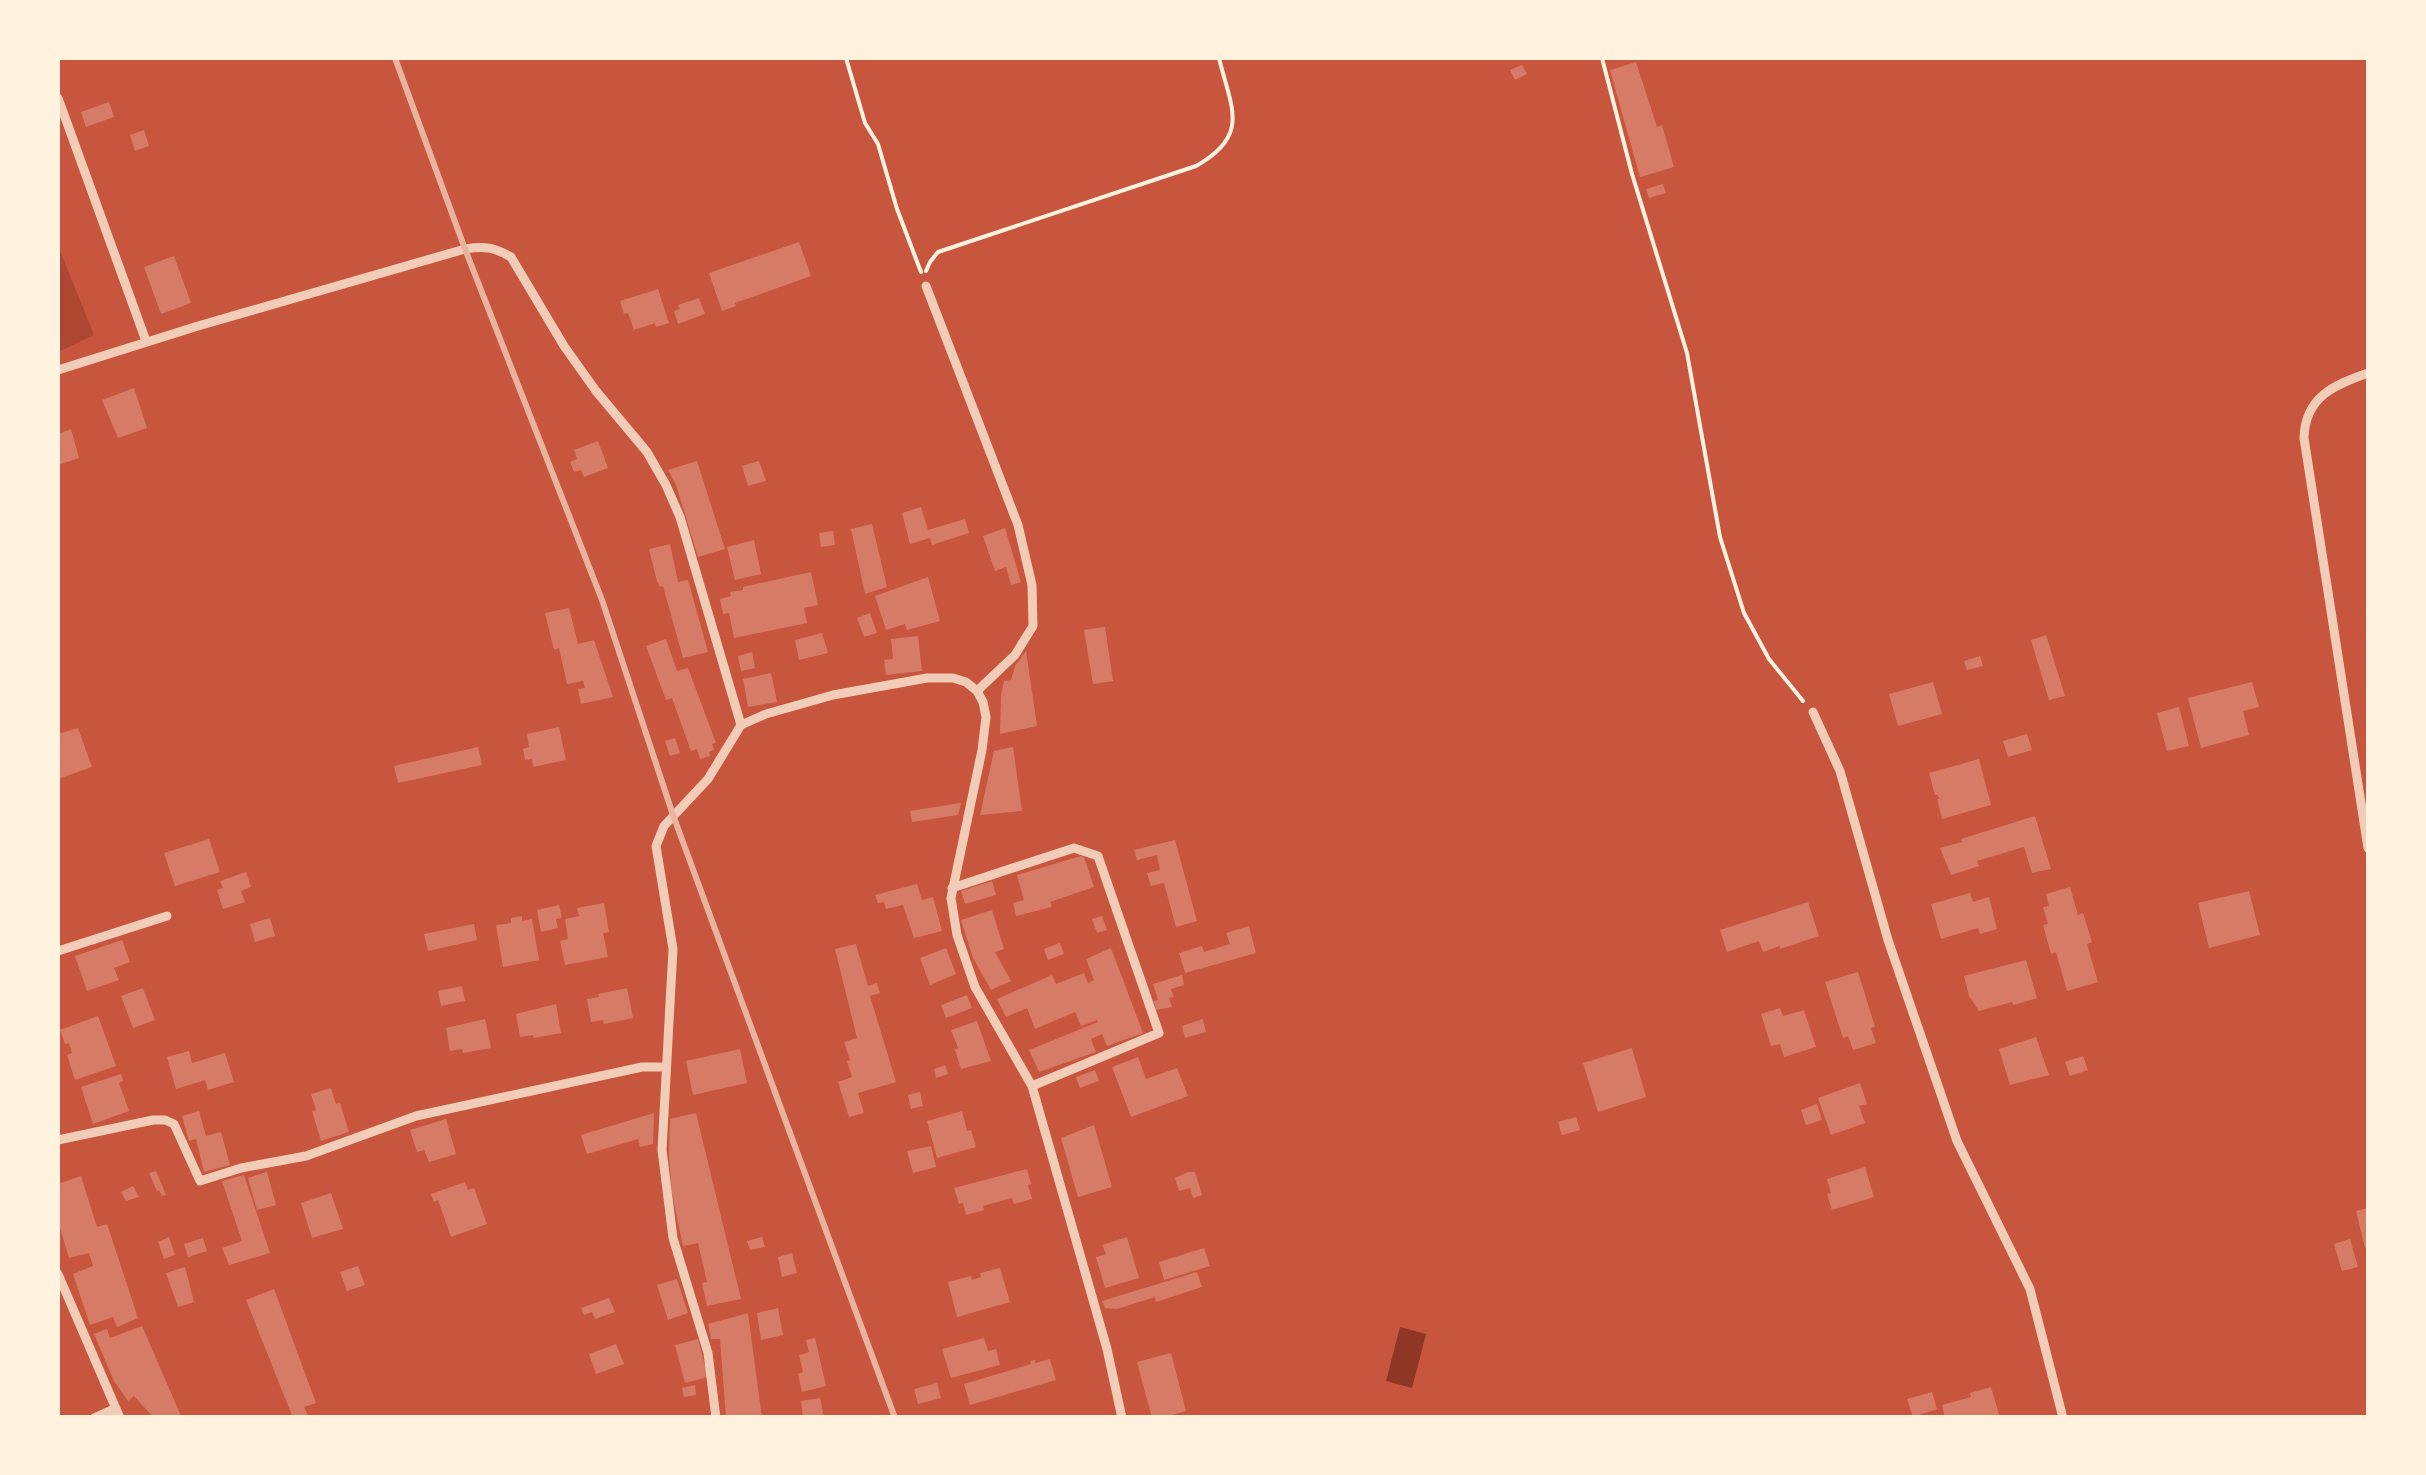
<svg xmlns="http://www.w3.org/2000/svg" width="2426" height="1475" viewBox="0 0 2426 1475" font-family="'DejaVu Sans',sans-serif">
<rect width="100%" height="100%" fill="#c8553d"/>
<path fill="#ae4732" d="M58,246l36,89 -36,17z"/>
<path fill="#8f3625" d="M1400,1327l26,7 -14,54 -26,-7z"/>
<path fill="#d67c66" d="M1636,62l21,65 5,-2 12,42 -34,10 -30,-107z
M1522,65l5,9 -12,6 -5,-10z
M109,102l5,15 -28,10 -5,-15z
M144,130l5,16 -14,5 -5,-16z
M1663,184l3,9 -17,5 -3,-9z
M799,242l12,34 -76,27 1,3 -14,5 -13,-38z
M174,256l17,47 -30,11 -17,-47z
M658,289l11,34 -13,4 -1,-4 -21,7 -6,-17 -4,1 -4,-13z
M699,298l6,16 -27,10 -4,-13 6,-2 -2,-4z
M134,388l13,40 -29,10 -16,-38z
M71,429l8,29 -21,7v-31z
M598,441l10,27 -24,9 -3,-7 -7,2 -4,-10 7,-3 -3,-9z
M697,461l28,88 -27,8 -22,-72 -8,-15z
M759,461l7,20 -18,5 -6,-20z
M921,507l7,23 37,-11 4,14 -37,12 -2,-7 -20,6 -8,-31z
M872,524l15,63 -22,7 -14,-65z
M1005,528l16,54 -10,3 -5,-18 -11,4 -12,-35z
M833,531l2,14 -14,2 -2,-14z
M754,540l7,34 -26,6 -8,-33z
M670,544l8,38 10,-2 20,72 -25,6 -20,-72 -3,1 -3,-6 -8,-32z
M811,572l7,33 -14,3 3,15 -73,15 -5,-25 -6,1 -3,-15 11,-3 -1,-4 13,-2v-3z
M928,577l12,44 -33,9 -2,-6 -19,6 -11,-34z
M569,608l9,36 16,-4 19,57 -32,7 -3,-15 7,-1 -2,-7 -16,3 -8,-36 -5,2 -9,-37z
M870,613l7,20 -13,4 -7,-19z
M1105,627l8,54 -20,3 -9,-54z
M822,633l6,20 -29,7 -4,-20z
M2046,635l19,61 -16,4 -18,-60z
M918,636l4,35 -36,4 -2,-15 9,-1 -2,-20z
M666,639l11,32 11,-3 28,75 -4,1 2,6 -5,2 1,4 -10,3 -3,-10 -6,2 -19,-53 -6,2 -20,-54z
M1026,651l11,75 -37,8 1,-38 3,-15 7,-1 4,-14z
M752,652l3,16 -14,3 -3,-15z
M1980,656l3,10 -16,4 -3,-9z
M771,673l6,29 -29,5 -5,-28z
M1933,682l9,32 -44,12 -9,-32z
M2252,682l7,25 -16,4 6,24 -48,13 -13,-50z
M2179,707l10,39 -22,5 -10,-38z
M559,727l7,33 -33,7 -1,-8 -7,1 -2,-11 6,-2 -2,-13z
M78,728l14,39 -34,12v-45z
M2027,734l5,16 -24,7 -5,-16z
M675,738l5,15 -10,3 -5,-15z
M478,747l4,18 -84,18 -4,-17z
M1013,747l9,64 -42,4 14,-64z
M1979,759l12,46 -49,14 -5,-20h2l-1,-4h-3l-6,-22z
M961,803l-3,12 -46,7 -2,-11z
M2035,816l16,53 -19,4 -8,-26 -47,14 2,5 -28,9 -11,-27 22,-6 -1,-3z
M209,839l11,33 -45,14 -11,-33z
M1175,840l22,81 -21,6 -12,-44 -13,3 -4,-13 13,-3 -3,-15 -20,5 -3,-10z
M1081,856l3,1 10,30 -44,15 2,5 -36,9 -3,-13 11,-3 -7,-25z
M246,872l5,15 -10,4 4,11 -22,7 -6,-19 6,-2 -3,-7z
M992,881l4,14 -31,9 -4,-13z
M917,884l5,16 11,-3 9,34 -28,7 -11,-33 -17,4 -2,-7 -6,1 -3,-8z
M2070,887l8,28 5,-2 9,29 -5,2 11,38 -31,9 -11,-39 -5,2 -8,-29 5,-1 -5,-17 6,-1 -3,-12z
M2249,891l11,44 -51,13 -11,-45z
M1970,893l3,9 16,-5 8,32 -17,5 -2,-6 -37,11 -10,-35z
M1808,902l11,34 -39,13v-3l-17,6 -4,-11 -32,11 -7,-22z
M604,903l5,29 -6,1 5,24 -43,8 -5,-24 8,-2 -3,-20 14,-3 -2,-8z
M559,905l3,13 -6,1 2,9 -17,4 -4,-22z
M992,910l12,39 -9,3 16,29 -20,9 -18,-32 -12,-38z
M522,916v5l10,-2 7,41 -36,7 -7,-42 15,-2v-5z
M1102,916l5,14 -10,3 -5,-14z
M270,918l5,18 -20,6 -5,-18z
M474,924l3,16 -49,11 -4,-17z
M1249,926l7,27 -71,20 -6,-20 23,-7 2,6 26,-8 -4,-11z
M122,940l8,22 -16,6 5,12 -32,11 -12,-35z
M1060,943l4,11 -16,6 -4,-11z
M856,944l12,42 9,-3 3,10 -10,3 26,86 -38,11 6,20 -15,4 -11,-35 14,-5 -5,-16 3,-1 -6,-18 13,-4 -22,-89z
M946,948l10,26 -26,11 -10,-27z
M1111,948l32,85 -36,13 -5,-12 -11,5 5,13 -57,20 -10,-22 69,-28 -1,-2 -16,6 -6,-14 -40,17 -8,-21 -21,9 -9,-18 55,-24 4,9 28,-11 4,10 6,-3 -8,-21z
M2026,960l11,38 -24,7 -1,-3 -33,9 -10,-15 -5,-20z
M1858,972l17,55 -4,1 5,15 -23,7 -5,-14 -5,2 -18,-56z
M1182,975l2,10 -13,4 3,8 -5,1 3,9 -16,3 -2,-9 4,-1 -5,-16z
M462,986l3,15 -24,5 -3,-15z
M143,988l12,32 -22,8 -12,-32z
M627,988l6,30 -29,6 -1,-4 -12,2 -4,-23 12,-2 -1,-3z
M967,995l5,13 -26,10 -5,-13z
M556,1004l5,29 -27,5 -1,-3 -13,2 -4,-23z
M1780,1008l3,8 21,-6 12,37 -32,10 -4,-13 -9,2 -10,-32z
M98,1016l18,50 -41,14 -8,-25 5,-2 -3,-10 -4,1 -5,-14z
M485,1019l6,29 -28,5 -1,-4 -12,2 -4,-23z
M1203,1019l3,13 -21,6 -3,-12z
M977,1021l14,40 -30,8 -6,-19 3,-2 -7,-18z
M2036,1037l13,38 -39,10 -11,-36z
M1632,1048l14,49 -48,15 -15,-49z
M740,1049l7,34 -54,12 -7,-34z
M189,1051l3,12 33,-10 9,29 -26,8 -3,-10 -29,9 -9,-32z
M2083,1056l5,14 -18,6 -5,-14z
M1138,1057l8,22 31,-11 11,28 -57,21 -19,-50z
M945,1065l3,9 -12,4 -2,-9z
M1095,1070l4,11 -19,7 -4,-11z
M121,1074l2,7 -4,2 10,28 -36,13 -12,-37z
M1860,1083l7,21 -8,2 6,17 -34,12 -13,-37z
M331,1088l5,16 4,-1 9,29 -28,9 -9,-30 4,-1 -5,-16z
M920,1092l3,14 -12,3 -3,-14z
M1817,1104l5,16 -16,5 -5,-15z
M199,1111l7,25 15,-4 9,33 -26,7 -8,-33 -7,2 -7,-25z
M962,1111l5,20 4,-1 5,17 -39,11 -10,-37z
M654,1113l-1,31 -13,3 -2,-8 -51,15 -6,-19z
M696,1113l45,186 -34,7 -5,-23 5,-1 -9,-39 -15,3 -11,-53 -3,-35 1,-39z
M1576,1117l4,13 -18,5 -4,-13z
M446,1119l10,35 -27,8 -5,-12 -7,2 -7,-22z
M1094,1125l18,62 -34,10 -17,-59z
M931,1146l5,21 -23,6 -6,-22z
M1865,1167l9,30 -42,13 -5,-16 4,-1 -4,-14z
M1027,1169l4,15 -3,1 4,14 -18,5 -2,-6 -29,8 1,4 -18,5 -3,-12 -4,1 -5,-16z
M156,1171l10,24 -4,1 -3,-6 -2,1 -8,-18z
M267,1172l9,33 -19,5 -9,-32z
M1188,1172h7l7,23 -9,3 -3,-10 -11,3 -4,-13z
M244,1175l26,78 -41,12 -7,-17 20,-7 -20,-60z
M81,1176l16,51 10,-3 31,94 -21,9 -4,-10 -23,8 -17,-51 20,-8 -4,-13 -20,5 -11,-37v-37z
M465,1182l3,8 6,-2 13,36 -36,13 -13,-37 -4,2 -3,-8z
M133,1186l6,11 -13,4 -5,-9z
M331,1193l12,36 -31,9 -11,-35z
M2368,1208v39l-3,1 -9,-37z
M169,1237l6,18 -11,4 -6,-17z
M762,1237l3,10 -15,3 -3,-9z
M1127,1237l12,41 -34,10 -9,-31 10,-3 -4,-9z
M203,1238l4,13 -19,6 -4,-13z
M2350,1239l8,28 -16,4 -8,-27z
M1204,1248l6,18 -46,14 -5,-18z
M792,1253l5,20 -15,4 -4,-20z
M358,1266l7,19 -18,6 -7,-19z
M185,1267l9,35 -16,5 -12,-34z
M1000,1268l10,34 -53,15 -9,-35 23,-6 1,4 9,-3 -1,-4z
M1197,1272l5,15 -46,15 -1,-5 -38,12 -12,-1 -3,-7z
M677,1279l11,34 -20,7 -11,-35z
M274,1289l42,114 -12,4 5,11h-16l-47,-118z
M609,1298l6,14 -20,7 -3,-7 -8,3 -3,-7z
M778,1308l5,27 -22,5 -4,-27z
M748,1313l14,105h-36l-6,-79h-9l-3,-15z
M142,1326l36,83 4,9h-28l-20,-22 -6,5 -14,-20 -20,-47 13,-5 3,9z
M815,1338l11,48 -24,6 -4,-18 5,-2 -4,-17 10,-3 -3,-12z
M984,1338l4,13 8,-2 4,16 -49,13 -9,-29z
M698,1339l10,38 -23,6 -10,-38z
M616,1344l8,20 -28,10 -7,-20z
M1171,1353l15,58 -24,7h-10l-15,-56z
M1050,1359l6,21 -86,25 -6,-21 67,-20 -1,-3 5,-1v3z
M937,1383l4,15 -23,6 -4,-15z
M695,1385l1,10 -12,2 -2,-9z
M1991,1387l9,31h-55l-3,-13 29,-8 -1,-4z
M1932,1392l5,17 -24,8 -6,-18z
M820,1398l4,20h-21l-2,-17z"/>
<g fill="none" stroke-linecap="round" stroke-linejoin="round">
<path stroke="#fff3e0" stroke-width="4" d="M846,58l19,65 13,21 19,65 24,63
M1602,58l30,116 55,179 33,184 24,76 25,46 34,42
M926,271l4,-9 8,-10 258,-86c55,-31 35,-58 23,-108"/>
<path stroke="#f1ccb7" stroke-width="9" d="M58,98l88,243
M926,286l92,239 14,60 1,41 -18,29 -38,36
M58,370l140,-44 267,-77c19,-3 29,-2 46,8l53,89 32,45 51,61 19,33 14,32 61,208
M2368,373c-34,12 -63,24 -64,65l64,410
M1813,712l27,59 48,169 69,201 73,148 33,129
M741,725l25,-11 67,-19 94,-17h26l13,4 11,9 6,11 3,15 -4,33 -31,148 6,37 18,52 57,99 75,263 15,69
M952,888l122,-40 24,8 61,177 -127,53
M58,951l109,-35
M58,1140l95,-20h12l9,4 26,57 41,-13 65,-12 110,-40 226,-49h24
M58,1274l62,144
M94,1418l22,-10
M716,1418l-8,-65 -35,-115 -11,-88 11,-201 -17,-103 8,-20 44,-47 33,-54"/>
<path stroke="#e9b49f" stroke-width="6" d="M395,58l70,191 137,351 71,215 222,603"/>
</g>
<rect width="2426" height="1475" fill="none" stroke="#fff3e0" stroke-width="120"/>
</svg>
